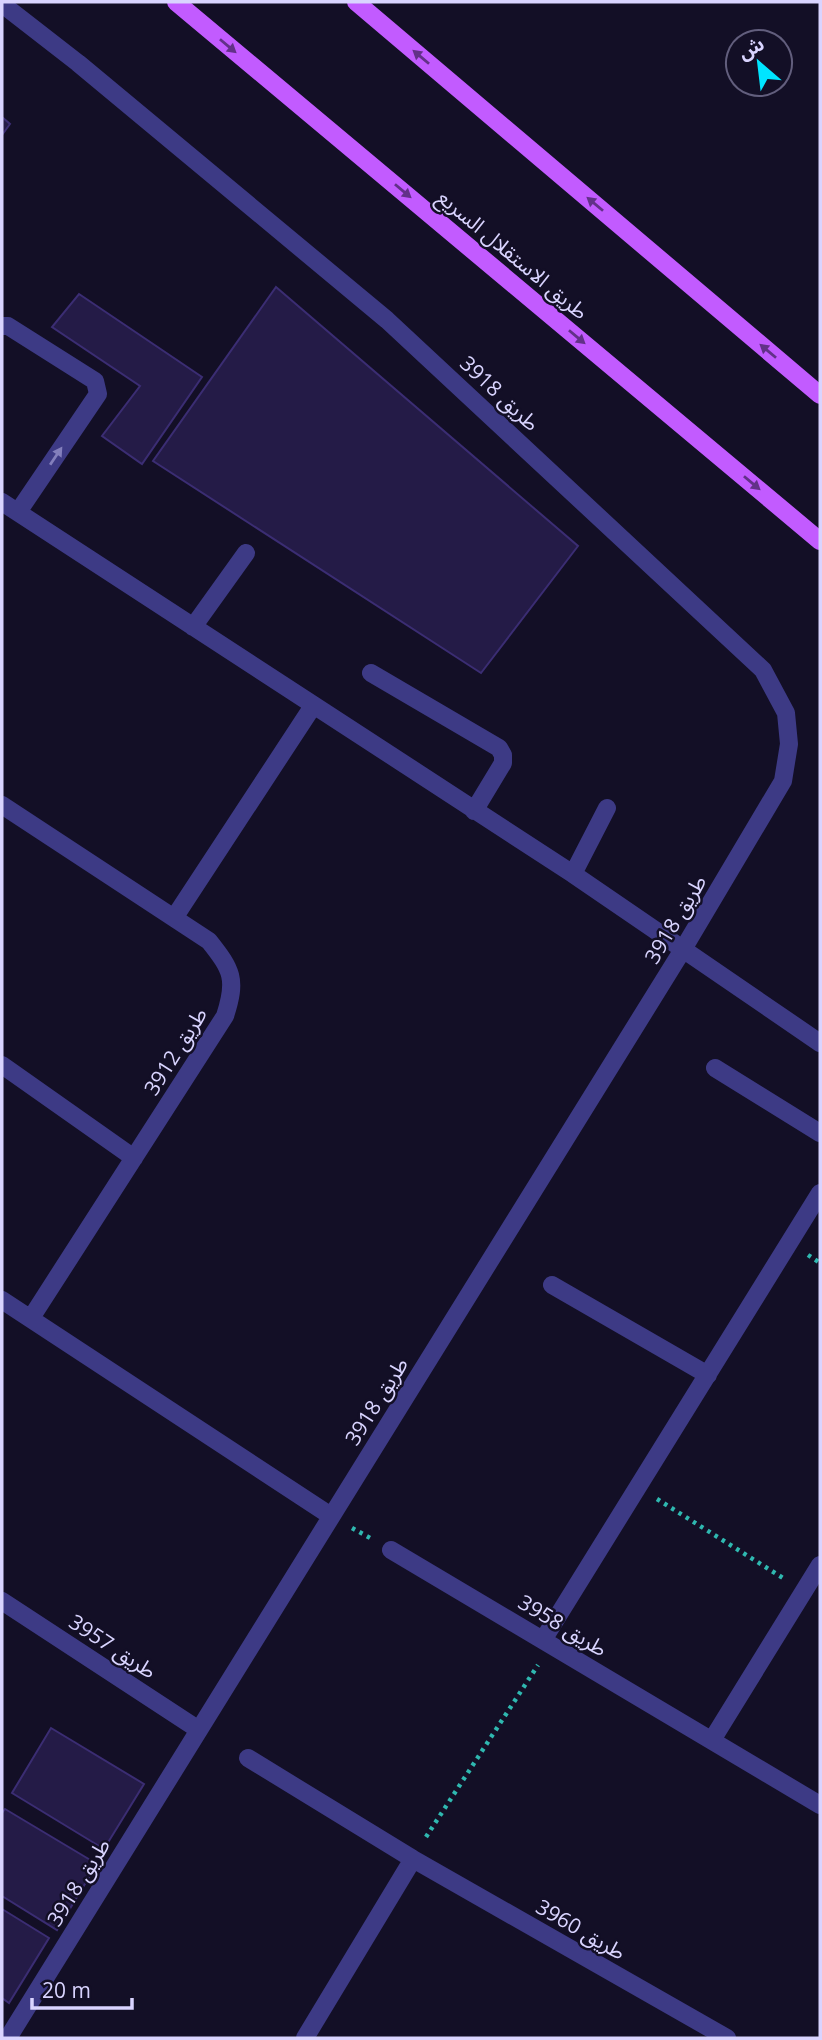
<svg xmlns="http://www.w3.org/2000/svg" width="822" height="2040" viewBox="0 0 822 2040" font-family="'Open Sans','Noto Sans Arabic',sans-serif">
<rect width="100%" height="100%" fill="#130f26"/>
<path fill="#241b47" stroke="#3b2d73" stroke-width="2" d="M2,117l8,7 -8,11z
M276,287l302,259 -97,127 -328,-212z
M79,294l123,83 -60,87 -40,-28 38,-50 -88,-59z
M51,1728l93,56 -40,65 -92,-56z
M5,1809l92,55 -40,66 -55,-34v-83z
M2,1909l47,29 -40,65 -7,-5z"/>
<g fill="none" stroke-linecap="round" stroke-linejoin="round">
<path stroke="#2fb8b0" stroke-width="4.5" stroke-dasharray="3.5 5" stroke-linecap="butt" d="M808,1255l12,8
M657,1499l126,79
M352,1528l20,11
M426,1837l112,-172"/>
<path stroke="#3d3a85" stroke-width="18" d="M2,4l76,59 309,257 376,350 23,43 3,31 -6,37 -101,170 -674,1087
M2,326h6l87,55 3,13 -80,118
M2,502l571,372 247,169
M193,627l53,-74
M371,673l128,75 4,7v8l-29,48
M2,805l207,136c23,29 28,38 16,75l-194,302
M573,874l34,-66
M174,918l139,-212
M2,1065l132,93
M715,1068l105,65
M552,1285l156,90
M2,1300l329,216
M391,1550l429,255
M2,1601l197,129
M543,1640l277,-447
M712,1740l108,-175
M248,1758l165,101 314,179
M305,2038l108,-179"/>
<path stroke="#c25bff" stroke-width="18" d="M176,2l644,539
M356,2l464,393"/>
</g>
<defs><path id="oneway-solid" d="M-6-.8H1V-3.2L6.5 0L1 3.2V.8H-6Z" transform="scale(1.75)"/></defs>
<g fill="#623188">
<use href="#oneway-solid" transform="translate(228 46) rotate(40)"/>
<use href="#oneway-solid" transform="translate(421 57) rotate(-140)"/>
<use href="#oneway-solid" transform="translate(403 191) rotate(40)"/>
<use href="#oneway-solid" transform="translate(595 204) rotate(-140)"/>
<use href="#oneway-solid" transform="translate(577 337) rotate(40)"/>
<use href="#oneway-solid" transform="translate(768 351) rotate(-140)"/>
<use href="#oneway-solid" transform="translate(752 483) rotate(40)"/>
</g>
<use fill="#837fbc" href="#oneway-solid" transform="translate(56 456) rotate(-56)"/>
<g text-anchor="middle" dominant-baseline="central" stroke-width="5" stroke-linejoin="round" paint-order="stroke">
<g font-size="21" fill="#d9d4ff" stroke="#130f26">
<text transform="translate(513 254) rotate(40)">طريق الاستقلال السريع</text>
<text transform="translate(500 393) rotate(43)">طريق 3918</text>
<text transform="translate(675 919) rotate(-59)">طريق 3918</text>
<text transform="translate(175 1051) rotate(-58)">طريق 3912</text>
<text transform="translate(376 1401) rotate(-58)">طريق 3918</text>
<text transform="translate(563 1625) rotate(31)">طريق 3958</text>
<text transform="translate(113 1646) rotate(33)">طريق 3957</text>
<text transform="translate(78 1882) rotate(-58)">طريق 3918</text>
<text transform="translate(581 1929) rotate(30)">طريق 3960</text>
</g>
</g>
<rect width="822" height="2040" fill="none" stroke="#d9d4ff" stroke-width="7"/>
<g transform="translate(759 63) rotate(332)"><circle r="33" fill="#130f26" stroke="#625e7d" stroke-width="2"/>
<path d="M0-5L12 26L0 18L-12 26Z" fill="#00e5ff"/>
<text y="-10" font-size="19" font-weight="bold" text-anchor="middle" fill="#d9d4ff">ش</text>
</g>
<path d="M32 1998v10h100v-10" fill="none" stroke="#d9d4ff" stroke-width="3.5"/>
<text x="42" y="1998" font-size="21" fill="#d9d4ff" stroke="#130f26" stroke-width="5" paint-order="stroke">20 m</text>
</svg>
